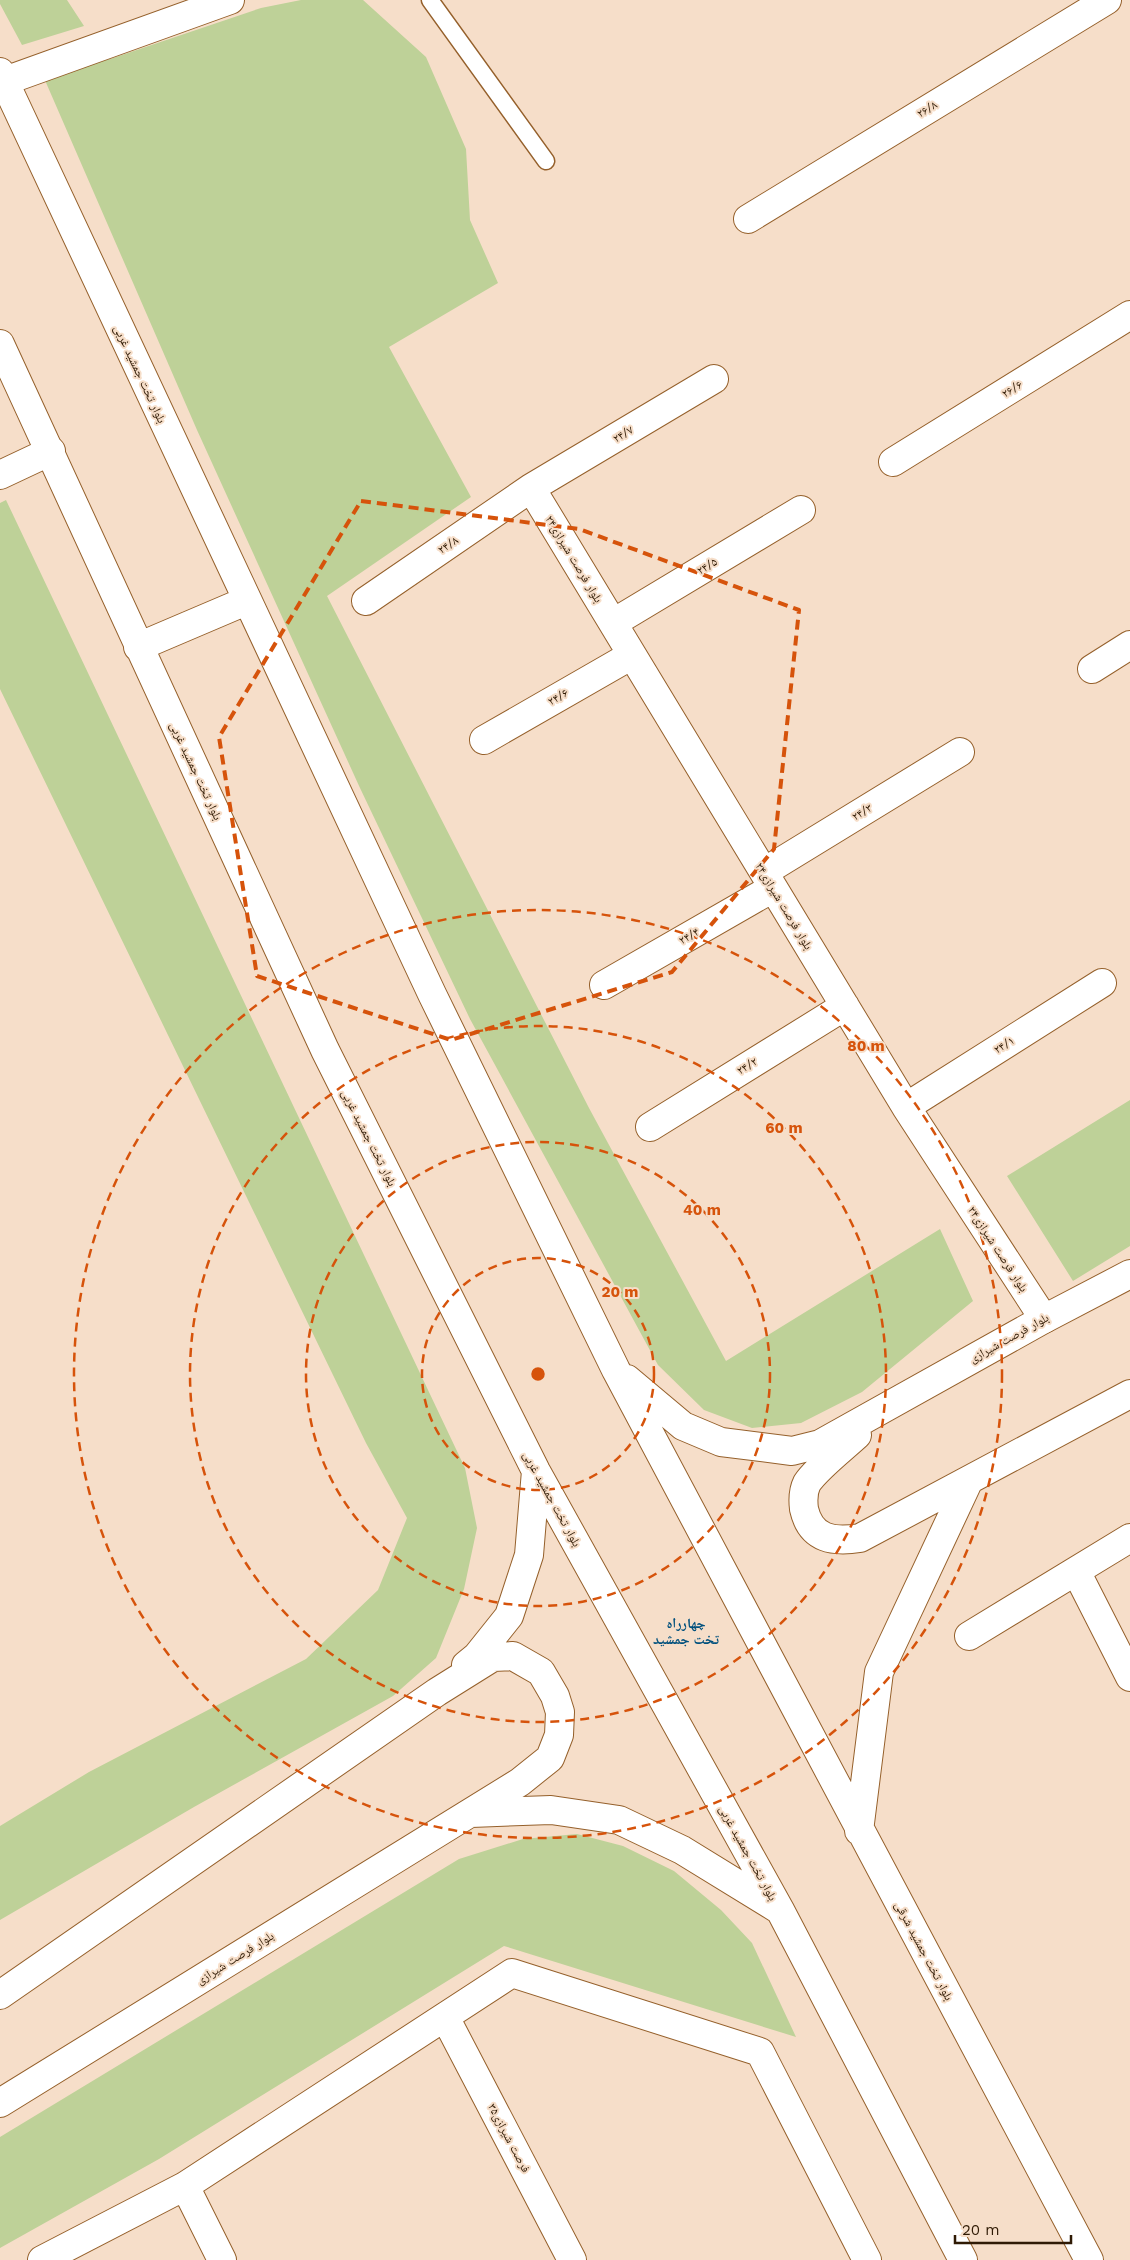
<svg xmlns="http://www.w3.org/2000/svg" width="1130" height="2260" viewBox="0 0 1130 2260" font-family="'Work Sans','Noto Naskh Arabic',sans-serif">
<rect width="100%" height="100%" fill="#f6dec9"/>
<path fill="#bed198" d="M0,0h67l17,26 -62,19 -22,-41z
M301,0h62l63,57 40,92 4,71 28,63 -109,64 82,150 -144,99 262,512 137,253 214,-132 33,72 -111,91 -61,31 -49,5 -48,-18 -46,-45 -188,-346 -110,-231 -163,-358 -153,-352 69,-20 148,-50z
M6,500l459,968 12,60 -13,61 -28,69 -43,38 -199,111 -194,113v-94l89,-54 217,-113 72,-69 29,-72 -41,-75 -366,-754v-186z
M1130,1100v146l-57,35 -66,-105z
M577,1834l46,12 51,25 47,39 31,33 44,94 -292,-91 -345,213 -159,89v-111l459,-278 64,-20z"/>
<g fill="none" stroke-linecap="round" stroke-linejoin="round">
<defs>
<path id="lane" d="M430,0l116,161"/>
<path id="street" d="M5,81l225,-81
M748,219l359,-219
M893,462l237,-147
M0,475l51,-24
M531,488l375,619 138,212
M366,601l165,-113 183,-109
M613,623l188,-113
M1092,669l38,-24
M484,740l148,-85
M764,872l196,-120
M604,985l169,-97
M906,1107l196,-124
M650,1127l195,-121
M1076,1571l54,106
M969,1636l161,-98
M445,2017l127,243
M185,2186l37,74
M42,2260l143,-74 327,-213 248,79 107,208"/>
<path id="primary" d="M0,72l432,922 184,376 473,890
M0,344l325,706 211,421 244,439 183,350
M138,647l108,-46
M627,1379l56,47 38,16 71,9 28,-7 224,-125 86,-45
M857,1435c-14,13 -40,33 -50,48 -4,8 -4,18 -3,26 7,31 30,33 56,29l270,-144
M466,1665l11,-9 32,-40 20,-61 7,-84
M471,1813l80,-3 68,10 63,30 96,59
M859,1831l20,-159 90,-192
M0,1995l437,-303 56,-35 20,-1 28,16 14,24 5,16 -1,23 -9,23 -30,24 -520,321"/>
</defs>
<use href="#lane" stroke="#95602b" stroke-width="19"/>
<use href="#street" stroke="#95602b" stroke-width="30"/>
<use href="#primary" stroke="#95602b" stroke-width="30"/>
<use href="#lane" stroke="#fff" stroke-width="16"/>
<use href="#street" stroke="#fff" stroke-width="28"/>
<use href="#primary" stroke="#fff" stroke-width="28"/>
</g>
<path fill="none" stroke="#d6530b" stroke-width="4" stroke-dasharray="10 6" stroke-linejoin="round" d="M361,501l218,28 220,81 -25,239 -102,123 -221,68 -194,-64 -38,-239z"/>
<g fill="none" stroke="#d6530b" stroke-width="2.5" stroke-dasharray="9 6">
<circle cx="538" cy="1374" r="116"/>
<circle cx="538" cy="1374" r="232"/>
<circle cx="538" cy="1374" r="348"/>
<circle cx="538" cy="1374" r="464"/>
</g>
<g text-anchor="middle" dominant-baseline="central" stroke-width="4" stroke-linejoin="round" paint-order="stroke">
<g font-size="12" fill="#2f1a04" stroke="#f6dec9">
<text transform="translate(927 109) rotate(-31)">۲۶/۸</text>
<text transform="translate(140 374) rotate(65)">بلوار تخت جمشید غربی</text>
<text transform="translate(1012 389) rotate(-32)">۲۶/۶</text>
<text transform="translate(623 434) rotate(-31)">۲۴/۷</text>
<text transform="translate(448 545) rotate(-34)">۲۴/۸</text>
<text transform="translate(574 559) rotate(59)">بلوار فرصت شیرازی۲۴</text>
<text transform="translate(707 566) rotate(-31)">۲۴/۵</text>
<text transform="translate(558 697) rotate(-30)">۲۴/۶</text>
<text transform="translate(196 771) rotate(65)">بلوار تخت جمشید غربی</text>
<text transform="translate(862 812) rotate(-31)">۲۴/۳</text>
<text transform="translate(784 906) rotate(59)">بلوار فرصت شیرازی۲۴</text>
<text transform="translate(689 936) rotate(-30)">۲۴/۴</text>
<text transform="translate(1004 1045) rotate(-32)">۲۴/۱</text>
<text transform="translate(747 1066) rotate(-32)">۲۴/۲</text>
<text transform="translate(369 1138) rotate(63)">بلوار تخت جمشید غربی</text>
<text transform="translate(998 1249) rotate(57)">بلوار فرصت شیرازی۲۴</text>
<text transform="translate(1009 1338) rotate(-29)">بلوار فرصت شیرازی</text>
<text transform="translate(552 1499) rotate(61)">بلوار تخت جمشید غربی</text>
<text transform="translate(748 1853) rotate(61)">بلوار تخت جمشید غربی</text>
<text transform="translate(924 1951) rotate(62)">بلوار تخت جمشید شرقی</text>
<text transform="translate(235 1958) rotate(-32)">بلوار فرصت شیرازی</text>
<text transform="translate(509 2138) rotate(62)">فرصت شیرازی۳۵</text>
</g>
<g font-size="14" font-weight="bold" fill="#00507d" stroke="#f6dec9">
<text x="686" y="1623">چهارراه<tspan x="686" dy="16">تخت جمشید</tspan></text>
</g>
</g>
<circle cx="538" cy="1374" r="8" fill="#d6530b" stroke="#f6dec9" stroke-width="2.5"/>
<g font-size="15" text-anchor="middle" font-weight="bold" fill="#d6530b" stroke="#f6dec9" stroke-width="4" stroke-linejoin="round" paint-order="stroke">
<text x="866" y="1051">80 m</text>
<text x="784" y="1133">60 m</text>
<text x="702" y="1215">40 m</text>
<text x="620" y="1297">20 m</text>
</g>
<path d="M955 2235v8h116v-8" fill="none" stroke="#2f1a04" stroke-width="2.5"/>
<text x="962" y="2235" font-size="15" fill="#2f1a04" stroke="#f6dec9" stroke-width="4" paint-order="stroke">20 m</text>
</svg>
